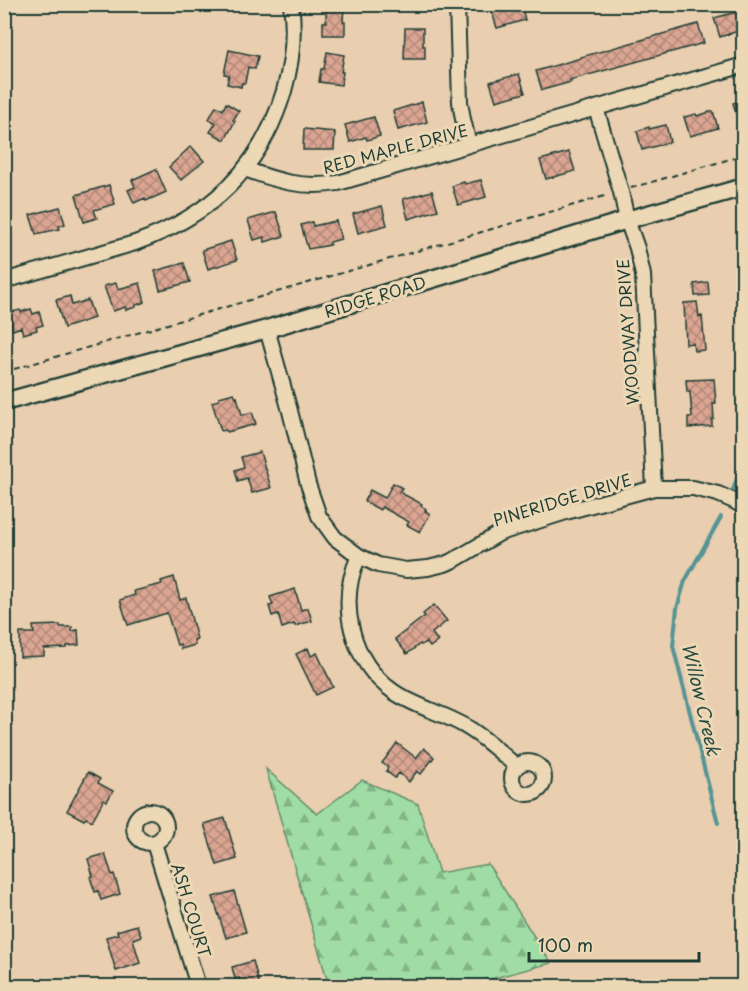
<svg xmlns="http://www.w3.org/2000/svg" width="748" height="991" viewBox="0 0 748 991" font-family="'Playpen Sans',sans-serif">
<defs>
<pattern id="forest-firs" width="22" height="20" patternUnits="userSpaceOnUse" patternTransform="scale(1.5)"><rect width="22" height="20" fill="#a0dda4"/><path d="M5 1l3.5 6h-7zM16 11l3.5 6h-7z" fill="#82b486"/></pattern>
<pattern id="building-cross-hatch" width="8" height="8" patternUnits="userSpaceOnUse" patternTransform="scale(1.5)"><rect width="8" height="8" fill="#dba592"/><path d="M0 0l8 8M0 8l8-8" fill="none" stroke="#b18878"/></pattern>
</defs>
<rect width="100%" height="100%" fill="#e9ceaf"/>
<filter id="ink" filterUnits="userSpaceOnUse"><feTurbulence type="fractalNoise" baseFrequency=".0167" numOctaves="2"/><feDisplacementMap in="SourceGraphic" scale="12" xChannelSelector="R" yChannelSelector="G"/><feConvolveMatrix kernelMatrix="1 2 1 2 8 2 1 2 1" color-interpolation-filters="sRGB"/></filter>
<g filter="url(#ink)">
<path fill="url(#forest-firs)" stroke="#608d6c" stroke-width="1.5" d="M266,769l51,45 45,-34 56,24 21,69 49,-9 63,99 -87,23h-135z"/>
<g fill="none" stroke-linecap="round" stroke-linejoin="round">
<path stroke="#579495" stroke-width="4" d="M733,490l11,-31
M718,823l-45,-177 4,-38 8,-27 36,-64"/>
</g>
<path fill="url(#building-cross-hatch)" stroke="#1f3d34" stroke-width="1.5" d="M506,4h15l4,16 -28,8 -6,-19z
M326,5h18l-1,17h2v13h-22v-13h3z
M744,10v19l-24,8 -6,-19z
M698,24l6,19 -134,37 1,2 -29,8 -6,-19 45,-13v-1z
M405,28h18v18h2v13h-21z
M229,50l29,6 -3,13 -7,-2 -3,16h-3l-1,4 -14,-3 2,-9 -5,-1z
M327,52l17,3 -3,17h2l-2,13 -22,-3 2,-13h3z
M519,74l6,19 -29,8 -6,-19z
M744,100v29l-3,1 -8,-27z
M422,102l5,20 -29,8 -5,-19z
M226,103l13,8 -6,9 2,1 -10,19 -15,-8 6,-9 -7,-4 7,-13 7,4z
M713,111l5,17 -28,8 -6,-19 12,-3 1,2z
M374,117l6,19 -13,4 -1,-3 -16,5 -5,-17z
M666,125l4,17 -28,8 -5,-19 12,-4v2z
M304,129l31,3 -1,18h-31z
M191,146l13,15 -23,19 -12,-13z
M569,152l6,19 -29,8 -6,-19z
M156,169l10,23 -20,9 -1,-3 -11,5 -6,-13 7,-3 -3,-7z
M481,180l5,17 -28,8 -6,-19 12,-4 1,2z
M109,185l6,19 -21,6 3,8 -13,4 -8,-27z
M432,191l6,19 -30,9 -5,-20z
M382,206l5,19 -29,8 -5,-19z
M60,207l5,17 -6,2 1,3 -24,5 -6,-19z
M276,212l8,24 -19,6 -1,-5 -10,3 -6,-20z
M336,221l5,18 -11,3v3l-22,4 -7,-24 11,-3 1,4z
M231,241l6,19 -29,9 -6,-19z
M184,263l6,19 -30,8 -5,-19z
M708,282l1,13 -14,1 -1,-12z
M116,283l2,6 22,-6 5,19 -9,3v2l-10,3 -1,-3 -12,4 -9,-25z
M70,296l2,9 16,-5 6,18 -30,10 -8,-28z
M697,302l2,15 3,-1 3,34 -11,1 -1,-8 -7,1 -2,-41z
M31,309l2,5 6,-2 4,13 -7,2 1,3 -14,4 -2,-7 -8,3 -5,-17 12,-3 1,2z
M714,379l2,25h-3l1,15h-2v7l-24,2v-11h4l-2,-25h-3l-1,-12z
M234,393l2,5 1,-1 5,18 10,-3 4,12 -29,8 -1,-2 -5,1 -9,-29 7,-2v-3z
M260,452l11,36 -19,5 -5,-15 -9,3 -3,-11 9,-3 -3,-10z
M393,483l9,5 -3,4 23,12 -1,2 5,3 -1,2 5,3 -10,18 -13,-7 2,-3 -27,-15 -2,3 -16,-9 6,-11 15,8z
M174,577l6,23 6,-2 11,41 -3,1 1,5 -14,4 -1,-5 -3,1 -10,-32 -39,12 -8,-25 15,-5 -1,-4 28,-7 -1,-3z
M295,589l6,21 7,-2 4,13 -17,5 -1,-2 -12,4 -4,-14 -6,2 -3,-10 4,-1 -3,-8z
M434,605l13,16 -15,12 6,8 -8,6 -4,-5 -5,3 -1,-1 -13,10 -12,-15 30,-23 -2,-2z
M60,625v2h12v4l6,-1 1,15 -12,1v2l-23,1v7l-24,1v-24h14l-1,-7z
M308,648l3,8 6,-3 16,34 -17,8 -20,-41z
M397,743l19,15 8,-10 10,9 -13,17 -4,-3 -8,11 -10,-9 -4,5 -9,-7 2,-4 -6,-4z
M88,772l12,7 -2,4 15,8 -6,10 -3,-2 -12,22 -6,-3 -2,2 -17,-9z
M225,818l12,41 -20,6 -13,-41z
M105,854l7,21 2,-1 6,20 -19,6 -3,-9 -3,1 -5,-15 3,-1 -5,-17z
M234,891l12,41 -20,6 -13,-41z
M137,925l4,11 -8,3 7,24 -24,8 -10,-34 12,-3 -1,-3z
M253,961l7,26h-19l-2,-9 -4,1 -3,-12z"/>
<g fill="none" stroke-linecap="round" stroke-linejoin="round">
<defs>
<path id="minor" d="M457,4l3,98 3,17 6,26
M596,108l25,84 6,28 10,28 6,27 11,213
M245,169c32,12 58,20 93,14l406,-118
M4,281l131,-38c75,-27 126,-74 149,-152 8,-28 11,-58 7,-87
M267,329l23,82 18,73 11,32 16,22 24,18 19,9 28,5 22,-2 17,-4 11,-5 44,-26 66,-21 88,-24h39l25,6 16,7 10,6
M359,556c-22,47 -8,106 35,136 22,15 49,21 71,34 19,11 35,26 51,40
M512 778a16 16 0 1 1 32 0a16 16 0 1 1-32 0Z
M134 827a16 16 0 1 1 32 0a16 16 0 1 1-32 0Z
M154,843l44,143"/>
<path id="tertiary" d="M4,402l263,-73 360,-109 117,-33"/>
</defs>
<use href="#minor" stroke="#1f3d34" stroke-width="18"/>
<use href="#tertiary" stroke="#1f3d34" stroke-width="21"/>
<path stroke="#1f3d34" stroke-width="2" stroke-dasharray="6 4.5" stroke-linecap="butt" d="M631,188l113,-33
M4,372l604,-177"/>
<use href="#minor" stroke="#edd8b6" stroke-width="14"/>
<use href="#tertiary" stroke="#edd8b6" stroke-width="16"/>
</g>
</g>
<g text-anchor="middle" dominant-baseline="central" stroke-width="6" stroke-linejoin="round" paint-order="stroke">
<g font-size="16" fill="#1f3d34" stroke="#edd8b6">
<text transform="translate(395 148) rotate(-15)">RED MAPLE DRIVE</text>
<text transform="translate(375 296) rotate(-17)">RIDGE ROAD</text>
<text transform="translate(627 332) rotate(-94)">WOODWAY DRIVE</text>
<text transform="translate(562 499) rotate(-17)">PINERIDGE DRIVE</text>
<text transform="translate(192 910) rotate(73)">ASH COURT</text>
</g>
<g font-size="18" font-style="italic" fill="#284c44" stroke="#edd8b6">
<text transform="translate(702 699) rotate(77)">Willow Creek</text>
</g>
</g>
<rect width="748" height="991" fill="none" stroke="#edd8b6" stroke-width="24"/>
<rect x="12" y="12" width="724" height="967" fill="none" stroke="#1f3d34" stroke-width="2" filter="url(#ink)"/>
<path d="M529 952v9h170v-9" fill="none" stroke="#1f3d34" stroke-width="3"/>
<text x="538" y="952" font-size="18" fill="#1f3d34" stroke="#edd8b6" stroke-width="4.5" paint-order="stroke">100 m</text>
</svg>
